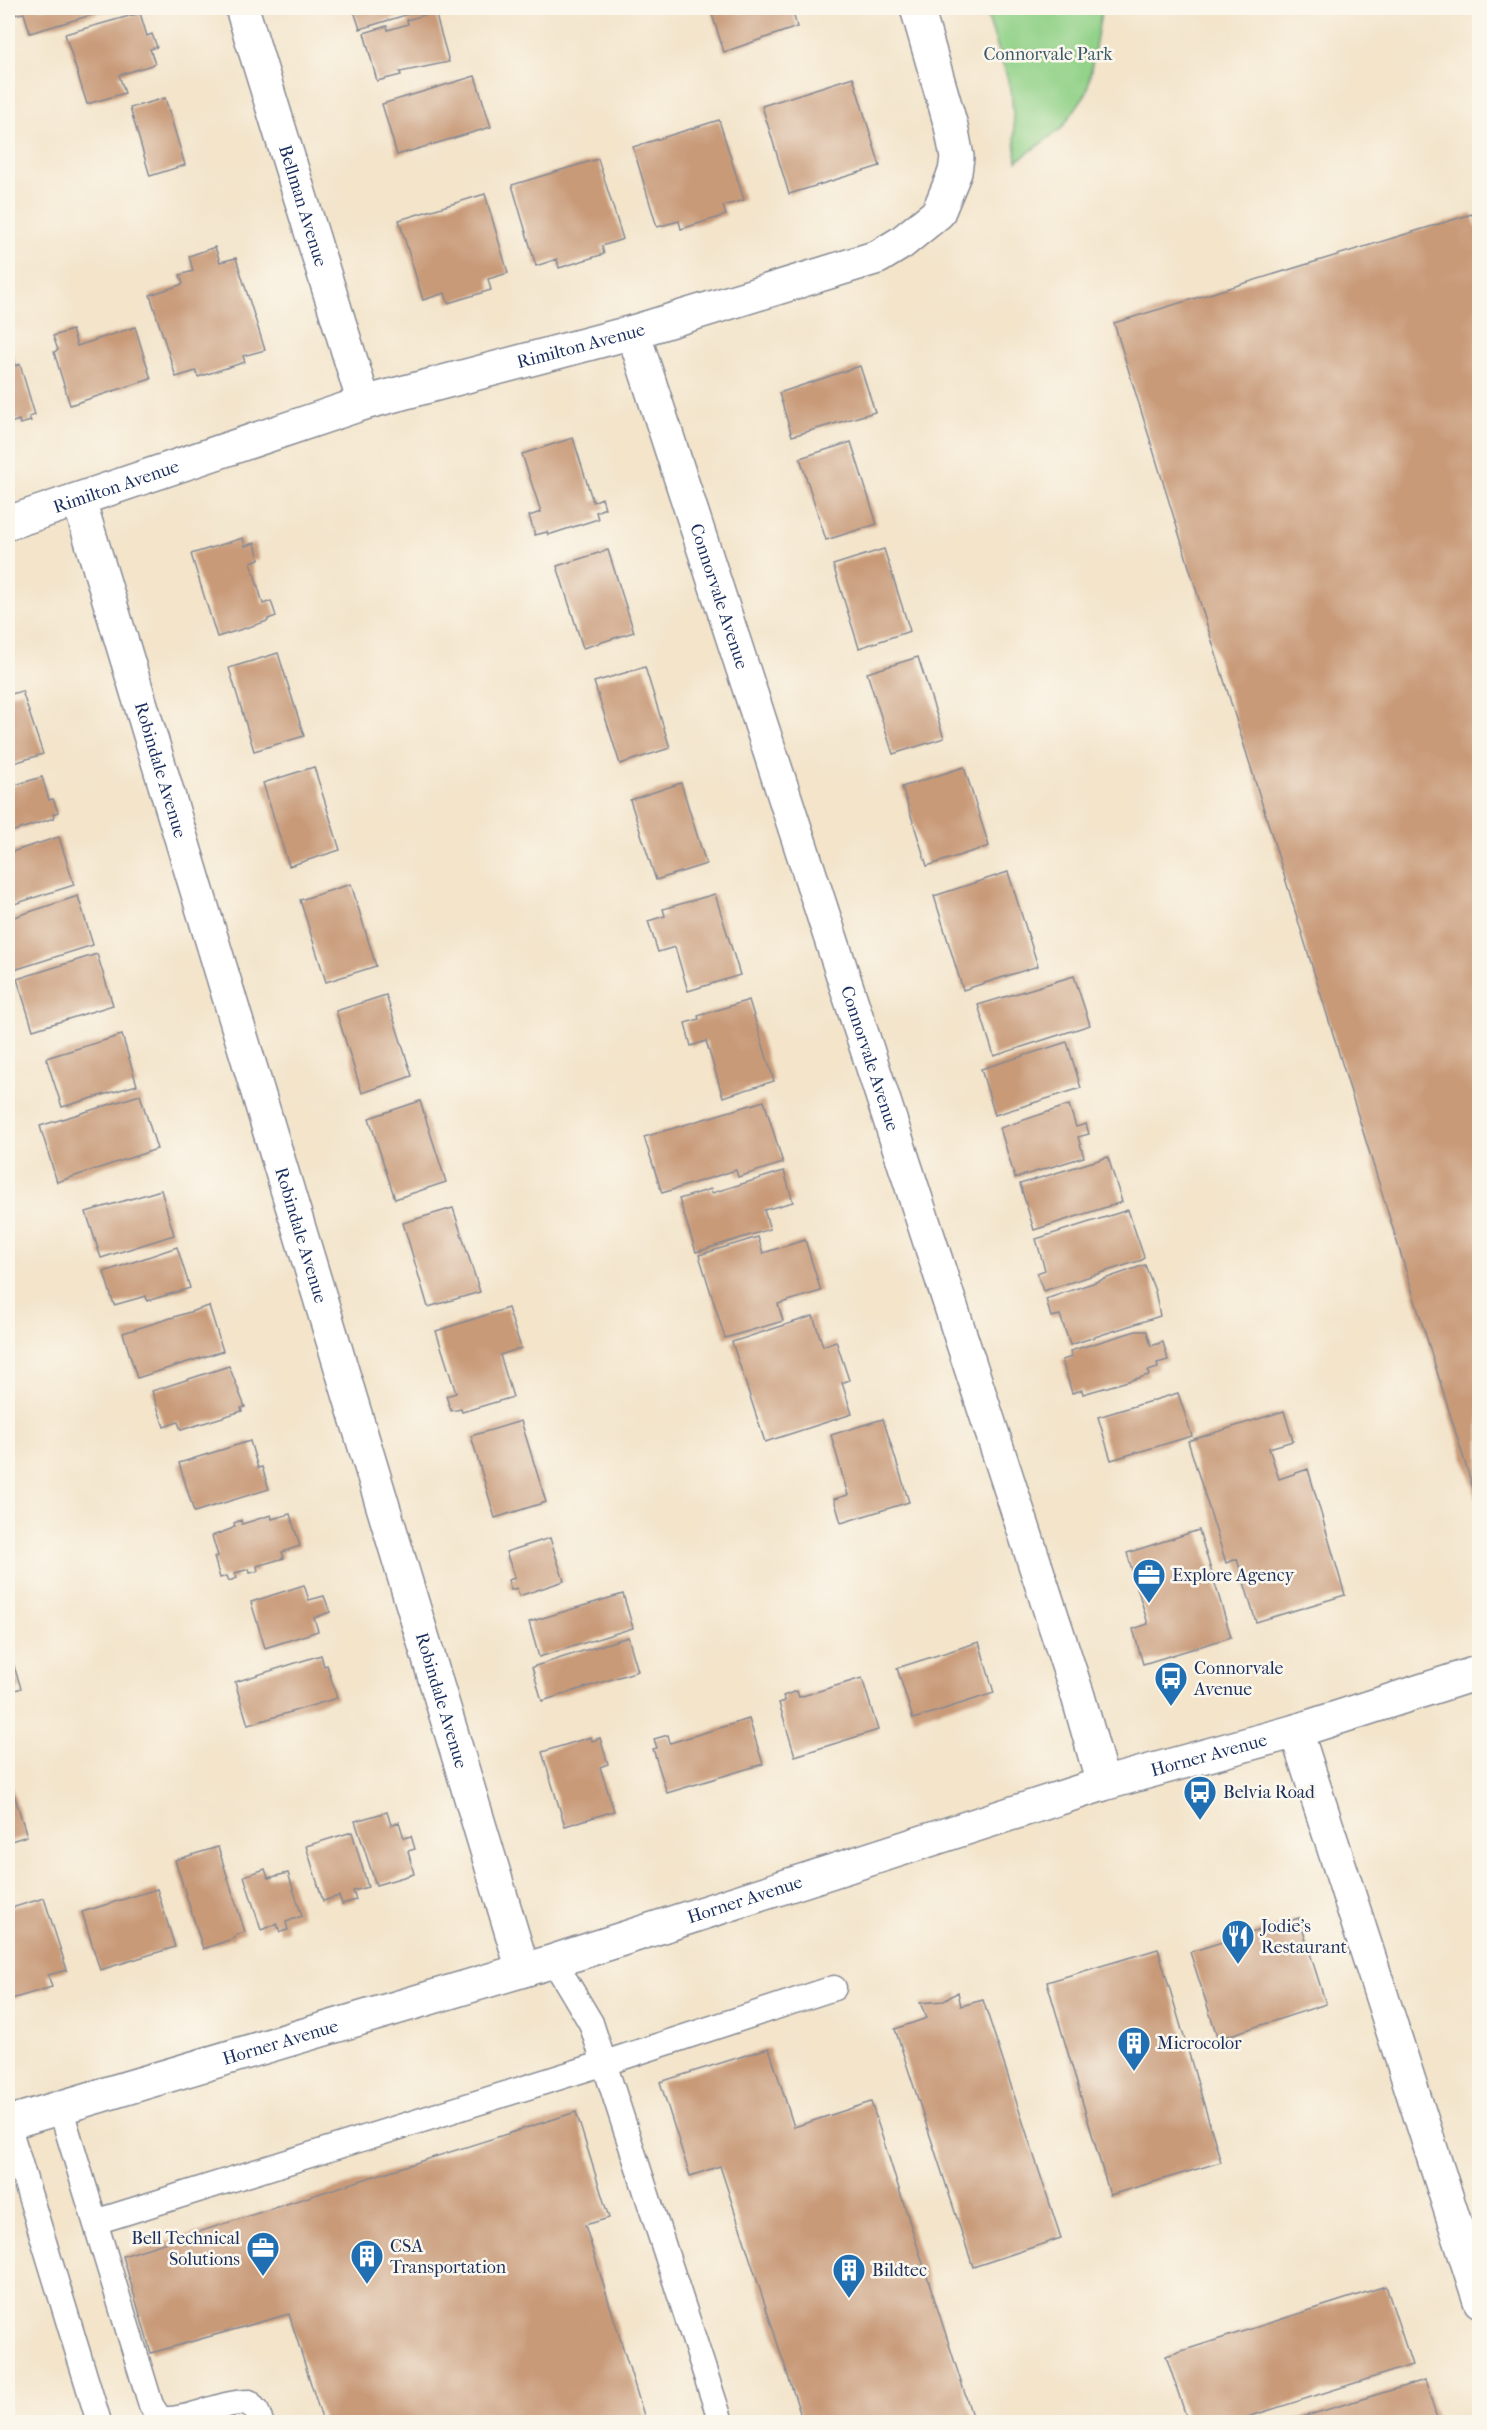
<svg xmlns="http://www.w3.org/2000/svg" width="1487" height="2430" viewBox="0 0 1487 2430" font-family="'IM FELL French Canon',serif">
<rect width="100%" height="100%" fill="#fbf7ec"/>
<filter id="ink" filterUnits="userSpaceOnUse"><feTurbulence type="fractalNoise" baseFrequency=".0167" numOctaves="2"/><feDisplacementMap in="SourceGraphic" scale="12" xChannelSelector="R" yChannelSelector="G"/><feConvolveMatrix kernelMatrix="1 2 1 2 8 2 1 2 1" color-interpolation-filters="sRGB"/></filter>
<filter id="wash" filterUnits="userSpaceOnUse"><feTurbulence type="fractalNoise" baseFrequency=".008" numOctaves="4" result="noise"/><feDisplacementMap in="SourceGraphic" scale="24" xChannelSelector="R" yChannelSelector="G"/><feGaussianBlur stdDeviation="1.35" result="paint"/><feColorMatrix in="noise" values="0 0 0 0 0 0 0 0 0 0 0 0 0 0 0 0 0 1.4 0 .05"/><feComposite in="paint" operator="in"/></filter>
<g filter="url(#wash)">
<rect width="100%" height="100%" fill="#f3e4ca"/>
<path fill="#93d289" stroke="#578074" stroke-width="1.5" d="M985,8h117l-15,84 -25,36 -45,33 -6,-72z"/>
<g id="blocks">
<path fill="#c89a78" d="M10,8h94l1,3 -75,22 -6,-20 -11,2z
M353,8h75l-68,21z
M710,8h86l-4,1 5,18 -73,25z
M435,12l14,50 -49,10 1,3 -24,6 -13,-48 23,-7 1,4 20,-6 -1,-4z
M140,13l7,23 5,-2 5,13 -7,2 5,15 -36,11 6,18 -38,11 -22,-70z
M475,76l16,51 -94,28 -15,-51z
M853,77l27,89 -91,28 -27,-88z
M165,98l20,67 -35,11 -20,-68z
M719,120l25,80 -21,6 3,9 -45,14 -2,-8 -22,6 -24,-80z
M598,159l25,80 -21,7 2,8 -45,14 -2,-9 -21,7 -24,-81z
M485,194l23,79 -20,6 3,11 -43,13 -3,-10 -22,7 -24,-80z
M1472,214l8,25 -1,1269 -365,-1185z
M215,247l5,15 16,-4 29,92 -22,6 2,6 -47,15 -2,-6 -20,6 -26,-82 33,-11 -3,-9 13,-4 -4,-15z
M135,327l16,52 -81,26 -16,-53 4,-2 -5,-14 19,-6 5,16z
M11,350l5,16 4,-2 15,51 -6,2 2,4 -11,3 -1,-4 -11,4v-73z
M860,366l15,46 -83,24 -13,-43z
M573,438l20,64 9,-4 3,10 -9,4 2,7 -50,16 -1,-3 -12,3 -6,-19 12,-4 -19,-58z
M851,442l26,82 -51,16 -26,-82z
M243,538l2,8 10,-3 4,16 -8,3 12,42 8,-3 5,15 -8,3v2l-51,16 -26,-83z
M884,549l26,82 -51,17 -26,-83z
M608,550l26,82 -51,16 -26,-82z
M278,653l26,83 -50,15 -25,-83z
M918,657l26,81 -51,16 -26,-81z
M645,667l25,81 -50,16 -26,-82z
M22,691l21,63 -35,11v-70z
M314,767l26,83 -51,16 -26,-83z
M964,767l25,79 -62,20 -25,-79z
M42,777l7,23 4,-1 5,13 -5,2 1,4 -46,15v-46z
M681,783l25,81 -50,16 -26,-80z
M59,837l15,48 -66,21v-53z
M1008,872l30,94 -75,24 -29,-94z
M351,884l25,82 -50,16 -26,-82z
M715,894l25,81 -52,16 -13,-44 -17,5 -10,-31 17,-5 -2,-7z
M78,896l15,49 -79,25 -6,-20v-31z
M97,954l16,51 -80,25 -16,-51z
M1074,976l16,49 -96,31 -16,-51z
M386,995l26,81 -50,17 -26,-82z
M749,1000l25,81 -51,16 -17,-56 -15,5 -6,-23 14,-4 -1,-3z
M122,1035l15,50 -75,22 -16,-49z
M1067,1042l14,46 -86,27 -14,-46z
M140,1095l17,54 -100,33 -17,-56z
M420,1101l26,81 -51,17 -26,-81z
M764,1101l19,62 -45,14 -2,-7 -74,23 -18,-56z
M1069,1105l7,22 10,-3 3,10 -11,3 6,20 -69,21 -15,-50z
M1108,1157l14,45 -88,28 -14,-46z
M784,1171l9,31 -29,8 6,19 -74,23 -17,-53 32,-10 1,4z
M161,1190l13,45 -73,23 -15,-46z
M453,1208l27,84 -52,15 -25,-84z
M1128,1210l16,47 -2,3 -99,31 -6,-18 8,-3 -9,-31z
M758,1237l5,16 42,-13 16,51 -43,13 5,17 -58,17 -26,-83z
M177,1247l13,41 -43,13 -1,-5 -32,9 -10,-33z
M1145,1265l10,26 5,25 -90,29 -10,-30 -9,2 -5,-18z
M209,1306l14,45 -86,27 -14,-45z
M508,1308l13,40 -21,7 13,42 -51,15 -1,-3 -10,2 -5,-15 10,-3 -20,-62z
M813,1316l10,30 13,-5 13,39 -7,3 10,31 -87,28 -33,-100z
M1136,1331h11l4,15 12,-4 5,18 -11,3 1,5 -10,3 1,4 -66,19 -1,-4 -10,3 -10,-33 10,-3 -2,-6z
M229,1366l16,41 -4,1 1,3 -61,19 -3,-8 -14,5 -12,-36z
M1178,1393l14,43 -81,24 -13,-43z
M1284,1411l9,30 -24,7 10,31 29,-10 37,126 -89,27 -19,-63 -11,4 -38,-122z
M883,1419l26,83 -68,21 -7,-24 14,-4 -17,-60z
M521,1421l25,81 -51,16 -24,-82z
M250,1441l8,27 4,-1 7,22 -75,23 -15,-49z
M290,1514l10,32 -18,6 2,6 -27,8 1,5 -8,2 -1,-4 -14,4 2,5 -8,3 -2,-5 -7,2 -6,-21 4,-1 -6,-20 19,-7 4,-3 -1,-3 7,-3 1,4 29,-9 1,4z
M1199,1530l32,107 -88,27 -10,-35 15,-5 -21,-71z
M550,1538l14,43 -45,15 -2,-8 -6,2 -3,-10 7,-2 -9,-26z
M304,1585l5,15 15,-4 6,16 -16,6 4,13 -53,17 -14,-46z
M623,1594l10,34 -94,29 -10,-35z
M628,1637l10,34 -96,30 -10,-34z
M979,1642l15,51 -81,26 -16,-51z
M321,1655l3,11 3,-1 10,33 -89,27 -13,-43z
M12,1660l9,28 -13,5v-32z
M862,1678l16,52 -83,26 -16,-53 6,-2 -2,-5 14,-5 2,6z
M749,1719l14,45 -96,29 -14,-44 4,-1 -3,-9 14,-4 2,8z
M591,1737l1,4 8,-3 8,26 -8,3 14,44 -49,15 -23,-74z
M12,1788l15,48 -19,6v-53z
M387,1812l4,13 8,-3 5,16 7,-2 4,13 -7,2 6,23 -38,11 -21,-64z
M352,1832l16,55 -15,4 3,9 -14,4 -3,-8 -16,5 -17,-55z
M218,1847l27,85 -11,4 1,2 -32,11 -28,-89z
M265,1869l3,9 20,-5 14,43 -16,6 2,8 -8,2 -3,-8 -16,6 -17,-54z
M157,1889l18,58 -75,23 -18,-58z
M44,1898l23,72 -19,5 4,12 -44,13v-91z
M1299,1918l27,86 -108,35 -28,-87z
M1158,1949l63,213 -111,33 -63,-213z
M958,1992l3,14 22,-6 78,238 -88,29 -78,-238 32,-11 -7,-15 24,-2z
M769,2048l25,79 77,-25 103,320h-171l-83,-256 -30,10 -30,-94z
M576,2112l33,106 -24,7 61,197h-323l-34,-108 -138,39 -28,-97z
M1386,2286l26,79 -180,57h-44l-22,-66z
M1425,2380l13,42h-152z"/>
</g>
</g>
<g filter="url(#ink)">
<use href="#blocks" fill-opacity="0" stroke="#878a94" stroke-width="1.5"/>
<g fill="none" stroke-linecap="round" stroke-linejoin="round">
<defs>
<path id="service" d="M554,1961l37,62 130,399
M60,2107l91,298 9,14c31,2 58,-17 89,-17l8,10 4,10
M8,2124l91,298
M95,2222l510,-159 229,-75"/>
<g id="minor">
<path id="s1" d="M242,8l122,395"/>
<path id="s2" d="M633,332l445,1364 25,88"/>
<path id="s3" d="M79,500l444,1470"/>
<path id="s4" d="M8,523l356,-120 269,-71 245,-75 23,-14 37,-30 17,-41 2,-15 -6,-31 -34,-118"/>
<path d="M1296,1731l184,570"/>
</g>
<g id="secondary">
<path id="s5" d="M8,2123l546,-162 549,-177 193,-53 184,-59"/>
</g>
</defs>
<use href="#service" stroke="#878a94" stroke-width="27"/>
<use href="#minor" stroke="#878a94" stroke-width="36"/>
<use href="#secondary" stroke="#878a94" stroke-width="36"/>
<use href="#service" stroke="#fff" stroke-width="24"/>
<use href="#minor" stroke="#fff" stroke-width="33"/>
<use href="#secondary" stroke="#fff" stroke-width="33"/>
</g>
</g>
<defs>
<symbol id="office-pin" viewBox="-11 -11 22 30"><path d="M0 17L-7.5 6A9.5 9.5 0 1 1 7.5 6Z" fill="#1f6fb2" stroke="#fbf7ec"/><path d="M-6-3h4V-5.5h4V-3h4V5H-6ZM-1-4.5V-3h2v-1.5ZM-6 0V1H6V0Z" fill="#fff"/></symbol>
<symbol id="bus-pin" viewBox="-11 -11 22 30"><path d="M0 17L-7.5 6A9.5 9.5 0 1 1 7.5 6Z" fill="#1f6fb2" stroke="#fbf7ec"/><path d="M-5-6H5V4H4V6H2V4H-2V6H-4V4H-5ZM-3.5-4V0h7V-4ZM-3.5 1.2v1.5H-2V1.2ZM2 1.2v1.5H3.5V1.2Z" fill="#fff"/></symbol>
<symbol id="restaurant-pin" viewBox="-11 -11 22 30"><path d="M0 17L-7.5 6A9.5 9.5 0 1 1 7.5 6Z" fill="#1f6fb2" stroke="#fbf7ec"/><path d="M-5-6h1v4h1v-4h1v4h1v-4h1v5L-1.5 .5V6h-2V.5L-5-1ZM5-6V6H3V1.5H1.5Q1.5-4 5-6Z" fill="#fff"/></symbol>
<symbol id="building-pin" viewBox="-11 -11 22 30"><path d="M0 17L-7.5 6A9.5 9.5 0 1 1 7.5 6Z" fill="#1f6fb2" stroke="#fbf7ec"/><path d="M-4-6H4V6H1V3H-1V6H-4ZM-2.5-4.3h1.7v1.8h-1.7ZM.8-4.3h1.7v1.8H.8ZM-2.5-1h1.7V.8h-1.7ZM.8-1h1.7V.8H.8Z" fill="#fff"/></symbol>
</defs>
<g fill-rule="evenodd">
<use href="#office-pin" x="1130" y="1556" width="38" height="52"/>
<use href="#bus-pin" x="1152" y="1659" width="38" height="52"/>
<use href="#bus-pin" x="1181" y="1773" width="38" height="52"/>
<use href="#restaurant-pin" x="1219" y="1917" width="38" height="52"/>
<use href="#building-pin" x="1115" y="2024" width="38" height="52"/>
<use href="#office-pin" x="244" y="2229" width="38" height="52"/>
<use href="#building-pin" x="348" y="2237" width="38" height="52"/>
<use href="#building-pin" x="830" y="2251" width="38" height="52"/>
</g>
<g text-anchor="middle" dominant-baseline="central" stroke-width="5" stroke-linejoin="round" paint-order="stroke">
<g font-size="18" fill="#395869" stroke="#fbf7ec">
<text x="1048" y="54">Connorvale Park</text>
</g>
<g font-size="18" fill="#1b2f5e" stroke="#fbf7ec">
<text stroke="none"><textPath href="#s1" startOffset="207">Bellman Avenue</textPath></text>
<text stroke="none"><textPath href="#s4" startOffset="600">Rimilton Avenue</textPath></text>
<text stroke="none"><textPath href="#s4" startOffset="114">Rimilton Avenue</textPath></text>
<text stroke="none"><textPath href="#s2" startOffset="278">Connorvale Avenue</textPath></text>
<text stroke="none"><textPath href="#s3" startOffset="282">Robindale Avenue</textPath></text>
<text stroke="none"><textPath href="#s2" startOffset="764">Connorvale Avenue</textPath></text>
<text stroke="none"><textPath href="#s3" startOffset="768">Robindale Avenue</textPath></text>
<text stroke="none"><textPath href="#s3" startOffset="1254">Robindale Avenue</textPath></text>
<text stroke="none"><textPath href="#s5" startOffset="1256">Horner Avenue</textPath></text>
<text stroke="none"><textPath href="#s5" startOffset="770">Horner Avenue</textPath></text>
<text stroke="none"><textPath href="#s5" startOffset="284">Horner Avenue</textPath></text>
</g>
<g font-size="18" fill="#1b2f5e" stroke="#fbf7ec" text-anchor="start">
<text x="1172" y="1575">Explore Agency</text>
<text x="1194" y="1668">Connorvale<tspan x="1194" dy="21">Avenue</tspan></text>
<text x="1223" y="1792">Belvia Road</text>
<text x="1261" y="1926">Jodie's<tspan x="1261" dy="21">Restaurant</tspan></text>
<text x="1157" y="2043">Microcolor</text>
<text x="240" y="2238" text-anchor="end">Bell Technical<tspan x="240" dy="21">Solutions</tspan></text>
<text x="390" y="2246">CSA<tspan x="390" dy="21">Transportation</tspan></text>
<text x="872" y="2270">Bildtec</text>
</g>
</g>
<rect width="1487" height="2430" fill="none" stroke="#fbf7ec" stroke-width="30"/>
</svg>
